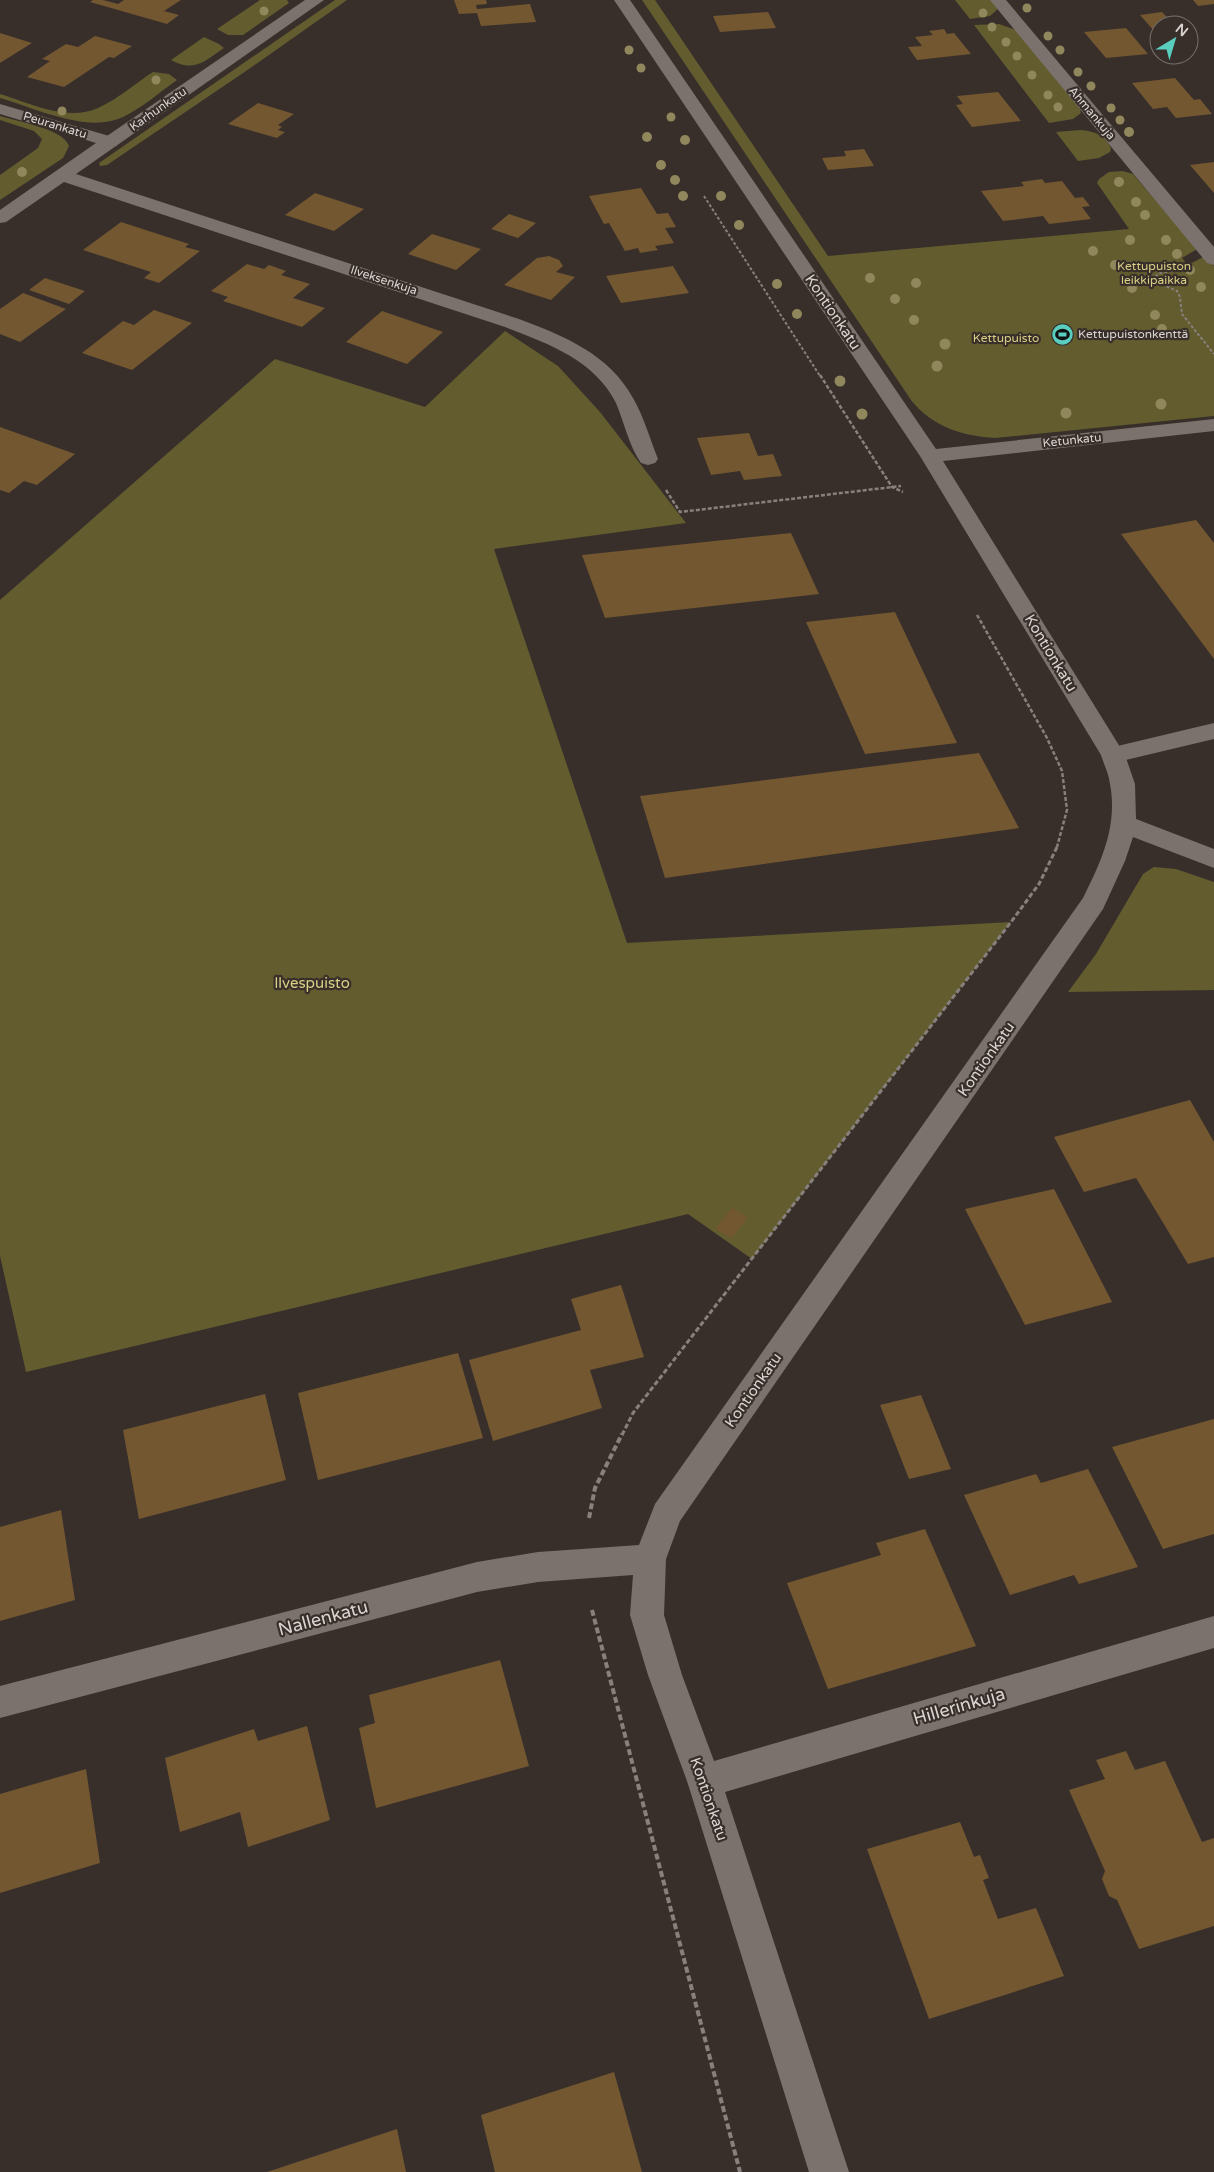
<svg xmlns="http://www.w3.org/2000/svg" width="1214" height="2172" viewBox="0 0 1214 2172" font-family="'Varela Round',sans-serif">
<rect width="100%" height="100%" fill="#382f2b"/>
<path fill="#625c2f" d="M260,0h27l2,3 -46,32h-15l-11,-6z
M335,0h12l-101,71 -139,94 -7,1 -1,-3z
M642,0h13l173,256 301,-27 -32,-46 2,-4 10,-7 14,-1 10,3 34,40 6,3 26,31 -17,10 6,7 17,-9 9,10v150l-219,22c-32,-2 -63,-11 -84,-38z
M955,0h37l6,9 -8,7 -20,3z
M999,24l17,6 64,79 1,4 -8,6 -24,4 -75,-98z
M204,37l15,7 5,4c-19,13 -30,25 -53,12z
M153,72l16,2 8,6c-17,12 -35,28 -54,37 -35,17 -88,-9 -123,-19v-4c30,9 67,28 98,14 20,-9 38,-25 55,-36z
M0,116c16,5 64,13 69,30l-6,12 -63,42v-25l38,-27 4,-9 -8,-8 -34,-11z
M1080,130c15,1 24,5 31,18l-1,4 -11,6 -21,3 -22,-29z
M505,331l53,35 42,46 86,111 -192,26 133,394 384,-21 -259,337 -64,-45 -662,158 -26,-116v-656l275,-241 150,48z
M1154,867l22,2 38,13v108l-146,2 28,-38 47,-80z"/>
<path fill="#725731" d="M93,0h10l15,4 6,-4h57l-17,11 15,4 -12,9 -77,-22z
M454,0h32l1,4 -11,1 1,4 53,-5 6,18 -55,4 -4,-13 -18,1z
M1193,0h21v4l-16,2z
M768,12l8,16 -56,4 -7,-16z
M1162,12l12,13h-15v7l-3,1 -16,-18z
M1126,28l22,26 -42,4 -22,-26z
M944,29l3,5 7,-1 17,21 -54,6 -9,-13 14,-1 -7,-9 18,-2 -4,-4z
M0,33l32,10 -32,20z
M95,36l37,10 -18,12 -5,-1 -45,30 -37,-10 23,-16 -8,-2 24,-15 12,3z
M1175,78l19,22 6,-1 12,15 -36,4 -9,-11 -14,2 -21,-26z
M998,92l23,29 -49,6 -16,-22 7,-1 -6,-8z
M258,103l36,11 -16,11 4,2 -4,3 7,2 -8,6 -49,-14z
M864,149l10,17 -46,4 -6,-12 24,-2 -2,-5z
M1214,162v31l-24,-28z
M1042,179l3,4 17,-2 13,17 8,-1 7,9 -8,1 9,12 -42,5 -6,-8 -40,5 -22,-30 43,-5 -3,-4z
M641,188l16,26 11,-1 8,14 -11,1 9,15 -19,3 3,4 -18,3 -2,-5 -13,3 -16,-28 -5,1 -15,-28z
M315,193l49,16 -30,22 -49,-16z
M509,214l27,9 -18,15 -27,-9z
M121,222l68,22 -4,3 15,4 -41,32 -15,-5 7,-6 -68,-22z
M432,234l49,15 -25,21 -48,-16z
M549,256l10,4 4,6 -7,6 19,5 -24,23 -47,-15 33,-27z
M247,264l17,5 5,-4 17,6 -5,4 29,9 -17,14 32,10 -23,19 -79,-26 5,-4 -17,-6z
M673,266l16,27 -68,10 -15,-27z
M45,278l40,13 -16,13 -40,-14z
M23,293l43,16 -46,33 -20,-8v-25z
M154,310l38,13 -60,47 -50,-17 41,-32 11,4z
M382,311l61,21 -36,32 -61,-22z
M0,427l75,27 -38,31 -13,-4 -15,12 -9,-3z
M749,433l9,23 15,-2 9,22 -38,4 -4,-9 -29,4 -14,-37z
M1196,520l18,23v116l-93,-125z
M791,533l28,61 -214,24 -23,-63z
M895,612l62,131 -92,11 -59,-132z
M979,753l40,75 -354,50 -25,-82z
M1190,1100l24,42v115l-26,7 -52,-86 -52,14 -30,-55z
M1054,1189l58,113 -87,23 -60,-116z
M732,1208l16,9 -16,21 -17,-9z
M621,1285l23,72 -54,13 12,38 -109,33 -24,-81 112,-30 -10,-31z
M458,1353l25,85 -165,42 -20,-87z
M265,1394l21,86 -147,39 -16,-89z
M921,1395l30,74 -42,10 -29,-74z
M1214,1419v115l-51,15 -51,-102z
M1088,1469l50,98 -59,17 -5,-9 -64,20 -46,-100 72,-21 5,9z
M61,1510l14,90 -75,21v-94z
M925,1529l51,117 -148,43 -41,-106 94,-28 -5,-12z
M500,1660l29,106 -153,42 -17,-80 16,-5 -6,-28z
M307,1726l23,94 -82,27 -8,-35 -60,20 -15,-74 89,-29 4,12z
M1126,1751l9,19 30,-9 37,81 12,-4v88l-75,23 -22,-49 -8,-4 -7,-17 3,-8 -36,-81 36,-11 -9,-19z
M86,1769l14,94 -100,30v-99z
M960,1822l14,35 6,-2 9,23 -6,2 15,39 38,-11 28,68 -135,43 -62,-170z
M614,2072l28,100h-147l-14,-57z
M397,2129l9,43h-139z"/>
<g fill="none" stroke-linecap="round" stroke-linejoin="round">
<path stroke="#88807d" stroke-width="2" stroke-dasharray="3 2" stroke-linecap="butt" d="M704,196l116,180
M1172,271l-12,2 -4,3 -1,5 22,10 3,6 2,17 32,40"/>
<path stroke="#88807d" stroke-width="2.5" stroke-dasharray="4 2" stroke-linecap="butt" d="M820,375l72,112 11,5
M666,490l14,22 221,-26
M977,615l70,123 15,33 5,39 -10,37"/>
<path stroke="#88807d" stroke-width="3" stroke-dasharray="5 2.5" stroke-linecap="butt" d="M622,1435l11,-22 378,-491 28,-38 19,-39"/>
<path stroke="#88807d" stroke-width="4" stroke-dasharray="6 3" stroke-linecap="butt" d="M589,1518l6,-30 27,-54
M592,1610l148,562"/>
<path fill="#7c726d" fill-rule="evenodd" d="M1214,723v16l-101,24 -8,-2 -4,-6 4,-6z"/>
<path fill="#7c726d" fill-rule="evenodd" d="M614,0h16l306,449 278,-30v12l-271,30 182,294 10,29 1,35 78,30v19l-81,-31 -8,24 -22,48 -423,612 -14,38 -2,56 18,60 32,86 500,-145v32l-489,144 124,380h-40l-122,-391 -39,-106 -18,-60 3,-40 -95,7 -61,10 -477,126v-32l477,-124 61,-10 101,-7 16,-41 428,-606c18,-36 35,-72 27,-114 -1,-10 -6,-19 -9,-29l-181,-299z
M990,0h16l208,247v18l-7,-2z
M0,104l116,34 3,4 -3,4 -40,28 443,145c45,17 90,35 114,79 11,19 17,41 25,61l-3,4 -7,2 -7,-2c-12,-17 -17,-41 -25,-60 -21,-43 -69,-60 -111,-76l-441,-145 -58,40 -6,1v-13l96,-67 -96,-29z"/>
<path fill="#7c726d" fill-rule="evenodd" d="M305,0h19l-208,146 -6,1 -6,-1 -3,-4 3,-4z"/>
</g>
<g fill="#91875c">
<circle cx="1027" cy="8" r="4.5"/>
<circle cx="264" cy="11" r="4.5"/>
<circle cx="983" cy="13" r="4.5"/>
<circle cx="992" cy="27" r="4.5"/>
<circle cx="1048" cy="36" r="4.5"/>
<circle cx="1006" cy="42" r="4.5"/>
<circle cx="629" cy="50" r="4.5"/>
<circle cx="1060" cy="50" r="4.5"/>
<circle cx="1017" cy="56" r="4.5"/>
<circle cx="641" cy="68" r="4.5"/>
<circle cx="1078" cy="72" r="4.5"/>
<circle cx="1032" cy="75" r="4.5"/>
<circle cx="156" cy="80" r="4.5"/>
<circle cx="1091" cy="86" r="4.5"/>
<circle cx="1048" cy="95" r="4.5"/>
<circle cx="1058" cy="107" r="4.5"/>
<circle cx="1111" cy="108" r="4.5"/>
<circle cx="62" cy="111" r="4.5"/>
<circle cx="671" cy="117" r="4.5"/>
<circle cx="1120" cy="120" r="4.5"/>
<circle cx="1129" cy="132" r="5"/>
<circle cx="647" cy="137" r="5"/>
<circle cx="685" cy="140" r="5"/>
<circle cx="661" cy="165" r="5"/>
<circle cx="22" cy="172" r="5"/>
<circle cx="675" cy="180" r="5"/>
<circle cx="1119" cy="182" r="5"/>
<circle cx="683" cy="196" r="5"/>
<circle cx="721" cy="196" r="5"/>
<circle cx="1136" cy="202" r="5"/>
<circle cx="1145" cy="215" r="5"/>
<circle cx="739" cy="225" r="5"/>
<circle cx="1130" cy="240" r="5"/>
<circle cx="1166" cy="240" r="5"/>
<circle cx="1093" cy="251" r="5"/>
<circle cx="1177" cy="254" r="5"/>
<circle cx="1115" cy="265" r="5"/>
<circle cx="1190" cy="270" r="5"/>
<circle cx="870" cy="278" r="5"/>
<circle cx="916" cy="283" r="5"/>
<circle cx="777" cy="284" r="5"/>
<circle cx="1201" cy="287" r="5"/>
<circle cx="1132" cy="288" r="5"/>
<circle cx="895" cy="299" r="5"/>
<circle cx="797" cy="314" r="5"/>
<circle cx="1155" cy="315" r="5"/>
<circle cx="914" cy="320" r="5"/>
<circle cx="1162" cy="329" r="5"/>
<circle cx="945" cy="344" r="5.5"/>
<circle cx="937" cy="366" r="5.5"/>
<circle cx="840" cy="381" r="5.5"/>
<circle cx="1161" cy="404" r="5.5"/>
<circle cx="1066" cy="413" r="5.5"/>
<circle cx="862" cy="414" r="5.5"/>
</g>
<defs>
<symbol id="stadium-disc" viewBox="-11 -11 22 22"><circle r="9.5" fill="#59cebe" stroke="#382f2b"/><path d="M0-5a6.5 5 0 1 0 0 10a6.5 5 0 1 0 0-10ZM-3.5-1.8h7v3.6h-7Z" fill="#111"/></symbol>
</defs>
<g fill-rule="evenodd">
<use href="#stadium-disc" x="1050" y="322" width="25" height="25"/>
</g>
<g text-anchor="middle" dominant-baseline="central" stroke-width="4.5" stroke-linejoin="round" paint-order="stroke">
<g font-size="12" fill="#dbd5d2" stroke="#382f2b">
<text transform="translate(158 109) rotate(-35)">Karhunkatu</text>
<text transform="translate(1092 113) rotate(50)">Ahmankuja</text>
<text transform="translate(55 125) rotate(17)">Peurankatu</text>
<text transform="translate(384 280) rotate(18)">Ilveksenkuja</text>
<text transform="translate(1072 440) rotate(-6)">Ketunkatu</text>
</g>
<g font-size="12" fill="#d9cf85" stroke="#382f2b">
<text x="1154" y="266">Kettupuiston<tspan x="1154" dy="14">leikkipaikka</tspan></text>
<text x="1006" y="338">Kettupuisto</text>
</g>
<g font-size="12" fill="#dbd5d2" stroke="#382f2b" text-anchor="start">
<text x="1078" y="334">Kettupuistonkenttä</text>
</g>
<g font-size="15" fill="#dbd5d2" stroke="#382f2b">
<text transform="translate(833 312) rotate(56)">Kontionkatu</text>
<text transform="translate(1051 653) rotate(59)">Kontionkatu</text>
<text transform="translate(986 1059) rotate(-55)">Kontionkatu</text>
<text transform="translate(753 1390) rotate(-55)">Kontionkatu</text>
<text transform="translate(709 1799) rotate(71)">Kontionkatu</text>
</g>
<g font-size="15" fill="#d9cf85" stroke="#382f2b">
<text x="312" y="983">Ilvespuisto</text>
</g>
<g font-size="18" fill="#dbd5d2" stroke="#382f2b">
<text transform="translate(323 1618) rotate(-15)">Nallenkatu</text>
<text transform="translate(959 1706) rotate(-16)">Hillerinkuja</text>
</g>
</g>
<g transform="translate(1174 40) rotate(38)"><circle r="24" fill="#382f2b" stroke="#79716e"/>
<path d="M0-4L9 19L0 12L-9 19Z" fill="#59cebe"/>
<text y="-8" font-size="14" font-weight="bold" text-anchor="middle" fill="#dbd5d2">N</text>
</g>
</svg>
